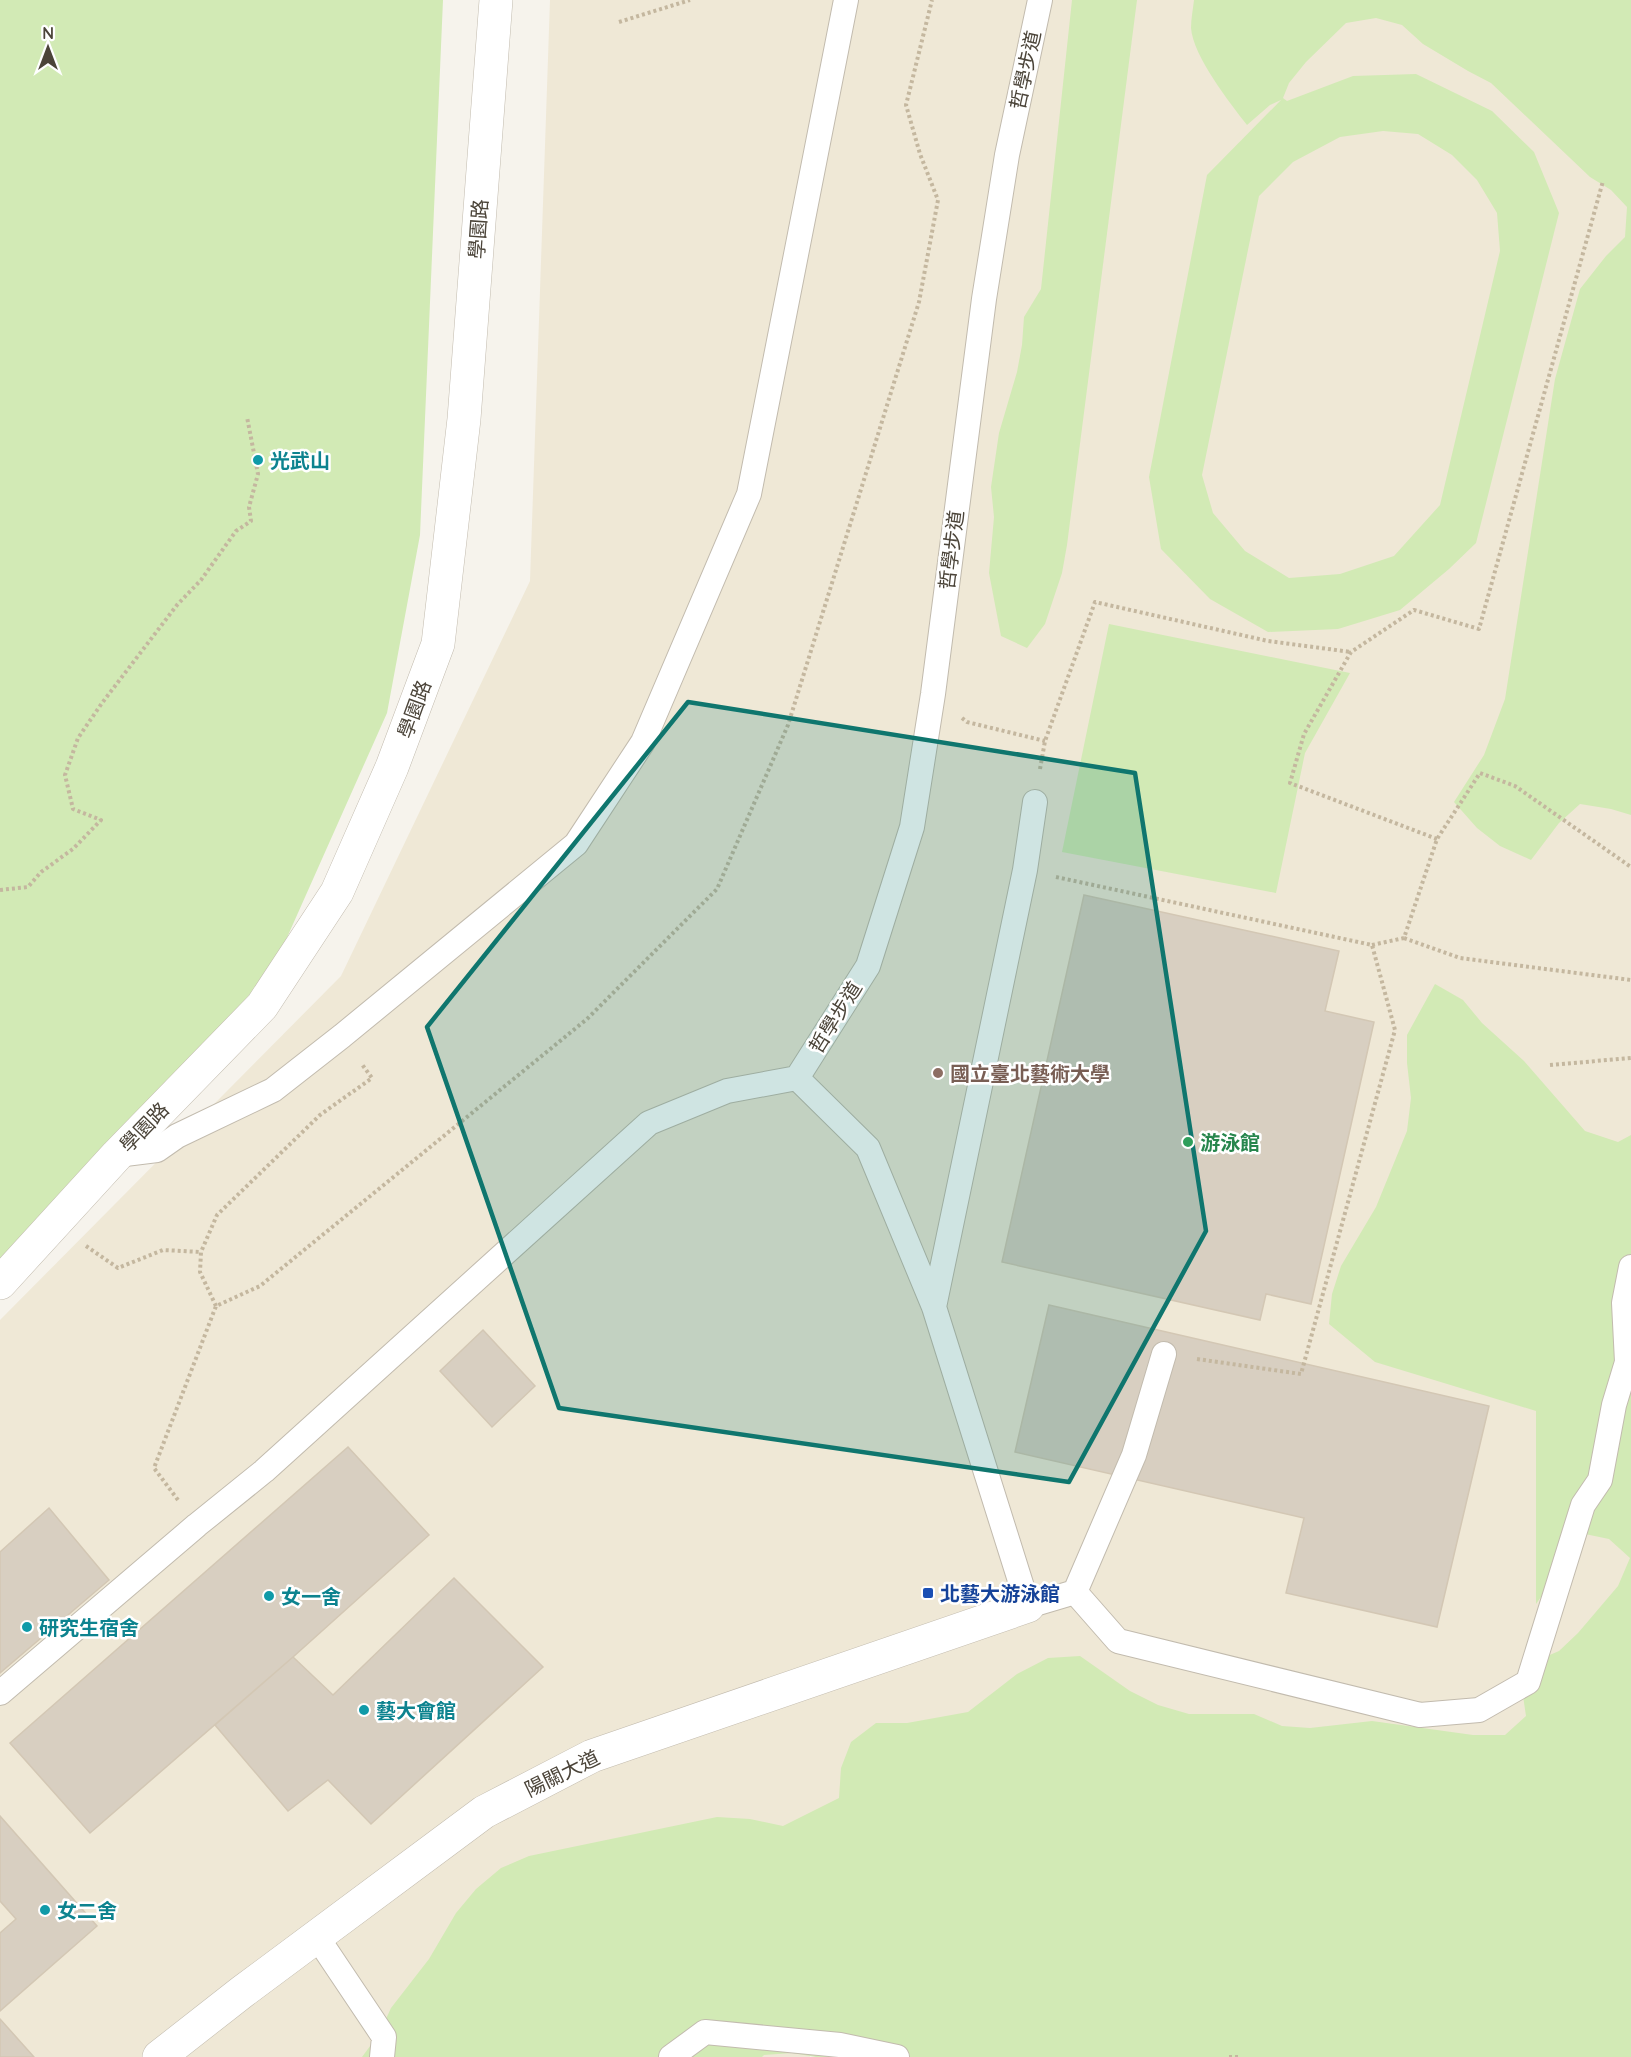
<svg xmlns="http://www.w3.org/2000/svg" width="1631" height="2057" viewBox="0 0 1631 2057" font-family="Quicksand,'Noto Sans TC',sans-serif">
<rect width="100%" height="100%" fill="#f6f3ec"/>
<path fill="#efe8d6" d="M550,0h1081v2057l-818,-36 -3,36h-810v-737l341,-344 189,-395z"/>
<path fill="#d2eab5" fill-rule="evenodd" d="M0,0h443l-23,535 -33,178 -114,256 -273,299z
M1072,0h65l-70,545 -5,28 -17,51 -18,24 -26,-12 -12,-63 5,-56 -3,-30 8,-54 18,-61 5,-27 2,-28 17,-28z
M1194,0h437v815l-20,-6 -31,-5 -21,19 -28,37 -31,-14 -23,-18 -23,-26 30,-47 21,-56 50,-320 25,-90 26,-33 19,-19 2,-30 -16,-17 -21,-13 -99,-94 -23,-12 -45,-27 -21,-19 -26,-7 -30,5 -40,39 -17,21 -6,15 4,3 66,-25 63,-2 76,37 42,41 25,61 -83,330 -27,26 -49,41 -62,19 -70,3 -58,-33 -49,-50 -12,-72 58,-302 74,-75 -11,5 -23,20c-17,-22 -54,-69 -56,-97 0,-9 2,-19 3,-28zM1383,131l35,3 34,21 25,25 20,33 3,38 -60,254 -46,51 -54,18 -51,4 -44,-27 -32,-38 -11,-38 57,-279 34,-34 47,-25z
M1109,624l241,49 -45,80 -29,140 -214,-41z
M1435,984l28,16 19,23 42,38 61,70 33,11 13,-7v922h-815l-24,-4 -28,2 -2,2h-400l17,-23 12,-26 38,-49 27,-46 20,-24 25,-21 28,-12 188,-39 33,2 33,7 56,-28 2,-30 10,-26 25,-19h31l61,-11 49,-38 31,-16 32,-2 50,35 28,14 31,9h65l28,12 28,2 62,-7 101,14h32l21,-19 -4,-27 9,-26 28,-12 19,-18 40,-47 12,-28 -21,-19 -24,-5 -49,70v-193l-161,-49 -46,-38 3,-30 9,-28 35,-59 31,-76 4,-33 -4,-35v-28z"/>
<path fill="#d8cfc1" stroke="#d3c7b4" stroke-width="1.5" d="M1084,895l255,56 -14,60 49,11 -63,282 -45,-10 -6,26 -258,-58z
M1049,1305l440,101 -52,221 -151,-34 18,-75 -289,-66z
M483,1330l52,56 -43,41 -52,-56z
M348,1447l81,88 -136,122 -203,176 -80,-90z
M49,1508l60,72 -109,93v-121z
M454,1578l89,89 -172,157 -43,-44 -40,31 -73,-86 78,-68 40,38z
M0,1816l97,110 -97,85v-78l16,-14 -16,-18z
M0,2019l34,38h-34z"/>
<g fill="none" stroke-linecap="round" stroke-linejoin="round">
<defs>
<path id="lane" d="M797,1078l71,-112 44,-139 21,-133 51,-395 23,-144 33,-155
M797,1078l71,70 66,159 94,299 47,-14 59,-137 30,-101
M117,1155l40,-5 20,-14 96,-46 69,-54 234,-192 67,-102 106,-248 97,-494
M934,1307l91,-437 10,-68
M1075,1592l43,49 302,74 59,-5 49,-28 55,-177 17,-25 14,-75 13,-43 -3,-59 7,-36
M0,1693l197,-168 67,-54 385,-348 78,-32 70,-13
M317,1937l67,100 -2,20
M671,2057l34,-25 135,13 57,12"/>
<path id="street" d="M0,1283l117,-128 145,-149 75,-114 55,-125 46,-123 26,-225 32,-419
M159,2057l83,-65 242,-180 108,-56 436,-150"/>
</defs>
<use href="#lane" stroke="#c2bbae" stroke-width="26"/>
<use href="#street" stroke="#c2bbae" stroke-width="34"/>
<path stroke="#c4b79f" stroke-width="4" stroke-dasharray="3 3" stroke-linecap="butt" d="M619,22l71,-22
M962,718l5,4 78,19
M1040,769l5,-28 50,-139 173,39 83,11
M1437,839l-147,-56 14,-49 47,-82 63,-42 65,19 124,-448
M1056,877l316,68 23,85 -94,344 -104,-15
M0,890l28,-3 13,-15 32,-23 28,-29 -28,-11 -8,-34 13,-37 24,-35 75,-98 24,-25 35,-49 15,-10 -2,-14 9,-33 -11,-57
M1404,938l56,20 171,22
M1372,945l32,-7 33,-99 43,-66 35,13 116,81
M1550,1065l81,-7
M86,1246l32,22 45,-18 38,2
M216,1306l-16,-34 1,-20 16,-37 103,-100 52,-37 -11,-15
M178,1500l-24,-32 62,-162 44,-20 327,-267 130,-130 71,-164 131,-423 19,-102 -18,-46 -14,-49 26,-105
M1229,2057h9"/>
<use href="#lane" stroke="#fff" stroke-width="24"/>
<use href="#street" stroke="#fff" stroke-width="33"/>
</g>
<path fill="#0f766e" fill-opacity="0.2" stroke="#0f766e" stroke-width="4.5" stroke-linejoin="round" d="M688,702l447,71 71,458 -137,251 -510,-74 -132,-381z"/>
<g fill="#0f9aa8" stroke="#fff" stroke-width="2">
<circle cx="258" cy="460" r="6"/>
<circle cx="269" cy="1596" r="6"/>
<circle cx="27" cy="1627" r="6"/>
<circle cx="364" cy="1710" r="6"/>
<circle cx="45" cy="1910" r="6"/>
</g>
<circle fill="#8d6e63" stroke="#fff" stroke-width="2" cx="938" cy="1073" r="6"/>
<circle fill="#2e9e5b" stroke="#fff" stroke-width="2" cx="1188" cy="1142" r="6"/>
<rect fill="#1a4fb4" stroke="#fff" stroke-width="2" x="922" y="1587" width="12" height="12" rx="3"/>
<g text-anchor="middle" dominant-baseline="central" stroke-width="5" stroke-linejoin="round" paint-order="stroke">
<g font-size="20" fill="#4b4439" stroke="#fff">
<text transform="translate(1025 70) rotate(-78)">哲學步道</text>
<text transform="translate(478 229) rotate(-86)">學園路</text>
<text transform="translate(951 550) rotate(-83)">哲學步道</text>
<text transform="translate(414 709) rotate(-70)">學園路</text>
<text transform="translate(835 1017) rotate(-58)">哲學步道</text>
<text transform="translate(144 1127) rotate(-46)">學園路</text>
<text transform="translate(562 1773) rotate(-26)">陽關大道</text>
</g>
<g font-size="20" font-weight="bold" fill="#0d838f" stroke="#fff" text-anchor="start">
<text x="270" y="460">光武山</text>
<text x="281" y="1596">女一舍</text>
<text x="39" y="1627">研究生宿舍</text>
<text x="376" y="1710">藝大會館</text>
<text x="57" y="1910">女二舍</text>
</g>
<g font-size="20" font-weight="bold" fill="#785e54" stroke="#fff" text-anchor="start">
<text x="950" y="1073">國立臺北藝術大學</text>
</g>
<g font-size="20" font-weight="bold" fill="#27864d" stroke="#fff" text-anchor="start">
<text x="1200" y="1142">游泳館</text>
</g>
<g font-size="20" font-weight="bold" fill="#164399" stroke="#fff" text-anchor="start">
<text x="940" y="1593">北藝大游泳館</text>
</g>
</g>
<g transform="translate(48 48)" stroke="#ffffff" stroke-width="4.5" paint-order="stroke">
<path d="M0-4.5L10 22L0 15L-10 22Z" fill="#4b4439"/>
<text y="-9" font-size="16" font-weight="bold" text-anchor="middle" fill="#4b4439">N</text>
</g>
</svg>
